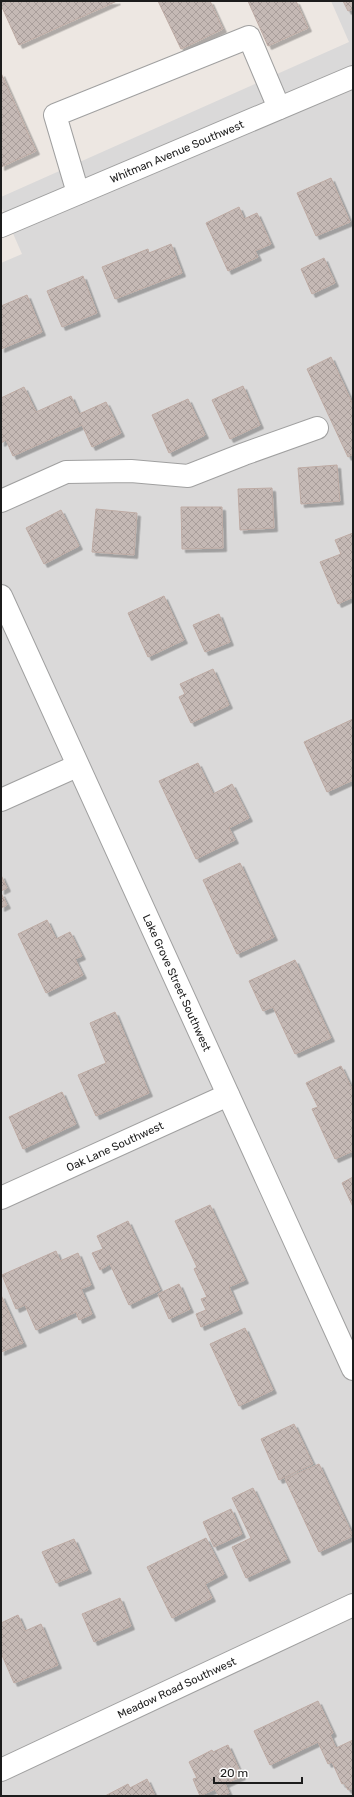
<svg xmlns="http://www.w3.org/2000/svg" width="354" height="1797" viewBox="0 0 354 1797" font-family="Rubik,sans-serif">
<defs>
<pattern id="building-cross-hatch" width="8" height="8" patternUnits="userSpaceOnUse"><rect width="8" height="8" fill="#c5b9b5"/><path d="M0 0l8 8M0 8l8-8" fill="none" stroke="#a99e9b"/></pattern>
<filter id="shadow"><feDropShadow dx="3.5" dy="3.5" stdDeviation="0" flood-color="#0004"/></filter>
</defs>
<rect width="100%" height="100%" fill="#ede7e2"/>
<path fill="#dad9d9" d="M331,1h22v1795h-352v-1533l21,-9 -21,-48v-9l348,-155z"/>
<path fill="url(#building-cross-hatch)" stroke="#beaba4" filter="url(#shadow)" d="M1,1h116l-98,44 -18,-40z
M158,1h52l13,28 -42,20z
M248,1h48l12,27 -40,18z
M343,1h10v8l-5,2z
M1,73l35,78 -35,16z
M331,178l19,44 -34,14 -19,-43z
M239,207l5,12 13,-6 14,31 -16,7 3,6 -30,14 -22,-48z
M171,244l11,29 -67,26 -13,-32 46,-18 1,4z
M324,258l11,25 -23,11 -11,-25z
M83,276l14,37 -35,14 -15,-36z
M27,295l15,37 -41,17v-43z
M331,357l22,48v49l-5,3 -41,-88z
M243,386l17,39 -30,14 -18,-39z
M24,387l12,25 35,-16 8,18 27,-12 15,31 -29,14 -10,-22 -69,31 -7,-16 -5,3v-45z
M188,399l17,36 -36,18 -17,-38z
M337,465l3,36 -39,3 -3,-36z
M272,488l2,40 -34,2 -2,-41z
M181,507h41l1,41 -41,1z
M96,509l41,4 -3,42 -42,-3z
M61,510l18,36 -35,18 -18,-36z
M353,533v64l-15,7 -18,-42 21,-8 -6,-14z
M164,596l20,44 -36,17 -20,-44z
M219,614l11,28 -25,10 -12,-27z
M213,669l16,36 -38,18 -12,-26 6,-3 -5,-10z
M353,719v61l-26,12 -23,-50z
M198,763l15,31 19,-10 17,34 -20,10 6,12 -39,19 -37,-78z
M240,863l34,74 -37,17 -34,-74z
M1,875l6,13 -6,3z
M1,893l6,12 -6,3z
M47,920l9,19 14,-7 12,24 -7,3 8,16 -37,18 -28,-59z
M295,960l36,78 -36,16 -22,-47 -10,4 -14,-30z
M115,1012l34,81 -53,23 -18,-41 28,-12 -16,-40z
M341,1066l12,25v60l-18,8 -23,-50 6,-2 -12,-24z
M62,1092l14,32 -53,25 -14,-32z
M353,1177v30l-11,-24z
M210,1205l35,75 -16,7 10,23 -38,17 -5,-13 10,-4 -5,-11 6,-2 -13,-28 3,-2 -22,-46z
M128,1221l32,69 -31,15 -19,-41 -10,6 -8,-17 11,-4 -6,-13z
M56,1251l4,10 18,-8 13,32 -10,4 11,25 -13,6 -3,-8 -40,18 -11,-25 -9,4 -14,-34z
M179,1284l11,25 -21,10 -11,-25z
M1,1295l22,48 -22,9z
M245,1328l28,62 -34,16 -29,-62z
M294,1424l19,40 -34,16 -18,-41z
M319,1464l34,72 -34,16 -34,-73z
M253,1488l34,71 -41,19 -14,-31 19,-9 -19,-40z
M231,1509l11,25 -28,13 -11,-25z
M206,1538l18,36 -19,10 7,14 -40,20 -25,-51z
M74,1539l14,31 -32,13 -14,-31z
M120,1598l11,28 -37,16 -12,-28z
M18,1615l7,16 16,-7 17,41 -44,18 -13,-30v-30z
M318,1701l15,32 -3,2 6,13 17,-8v48l-5,2 -4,-7 -2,1 -10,-22 -4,2 -10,-22 -48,23 -16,-34z
M228,1745l14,31 -17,8 4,9 -10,3 -4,-7 -15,7 -7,-17 4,-1 -8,-16 23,-12 1,2z
M147,1779l8,17h-50l23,-12 2,4z"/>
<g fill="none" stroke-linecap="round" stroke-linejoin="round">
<defs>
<g id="minor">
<path d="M78,193l-23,-78 194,-78 30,71"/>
<path id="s1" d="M1,226l352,-149"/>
<path d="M1,501l65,-29 65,-1 57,5 56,-22 73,-26"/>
<path id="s2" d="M1,596l352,773"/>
<path d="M1,800l76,-34"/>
<path id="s3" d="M1,1198l227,-103"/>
<path id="s4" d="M1,1770l352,-165"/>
</g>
</defs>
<use href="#minor" stroke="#a0a0a0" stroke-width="24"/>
<use href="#minor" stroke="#fff" stroke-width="22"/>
</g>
<g text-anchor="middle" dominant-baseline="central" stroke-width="3" stroke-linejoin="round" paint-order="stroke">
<g font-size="11" fill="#1c1c1c" stroke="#fff">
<text stroke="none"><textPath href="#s1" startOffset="191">Whitman Avenue Southwest</textPath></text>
<text stroke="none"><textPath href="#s2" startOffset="425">Lake Grove Street Southwest</textPath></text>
<text stroke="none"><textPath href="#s3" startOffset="125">Oak Lane Southwest</textPath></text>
<text stroke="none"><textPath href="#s4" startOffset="194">Meadow Road Southwest</textPath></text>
</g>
</g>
<rect width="354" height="1797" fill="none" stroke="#1c1c1c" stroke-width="4"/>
<path d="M214 1777v6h88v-6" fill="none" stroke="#1c1c1c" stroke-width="2"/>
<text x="220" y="1777" font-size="12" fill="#1c1c1c" stroke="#ffffff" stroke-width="3" paint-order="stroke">20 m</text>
</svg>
